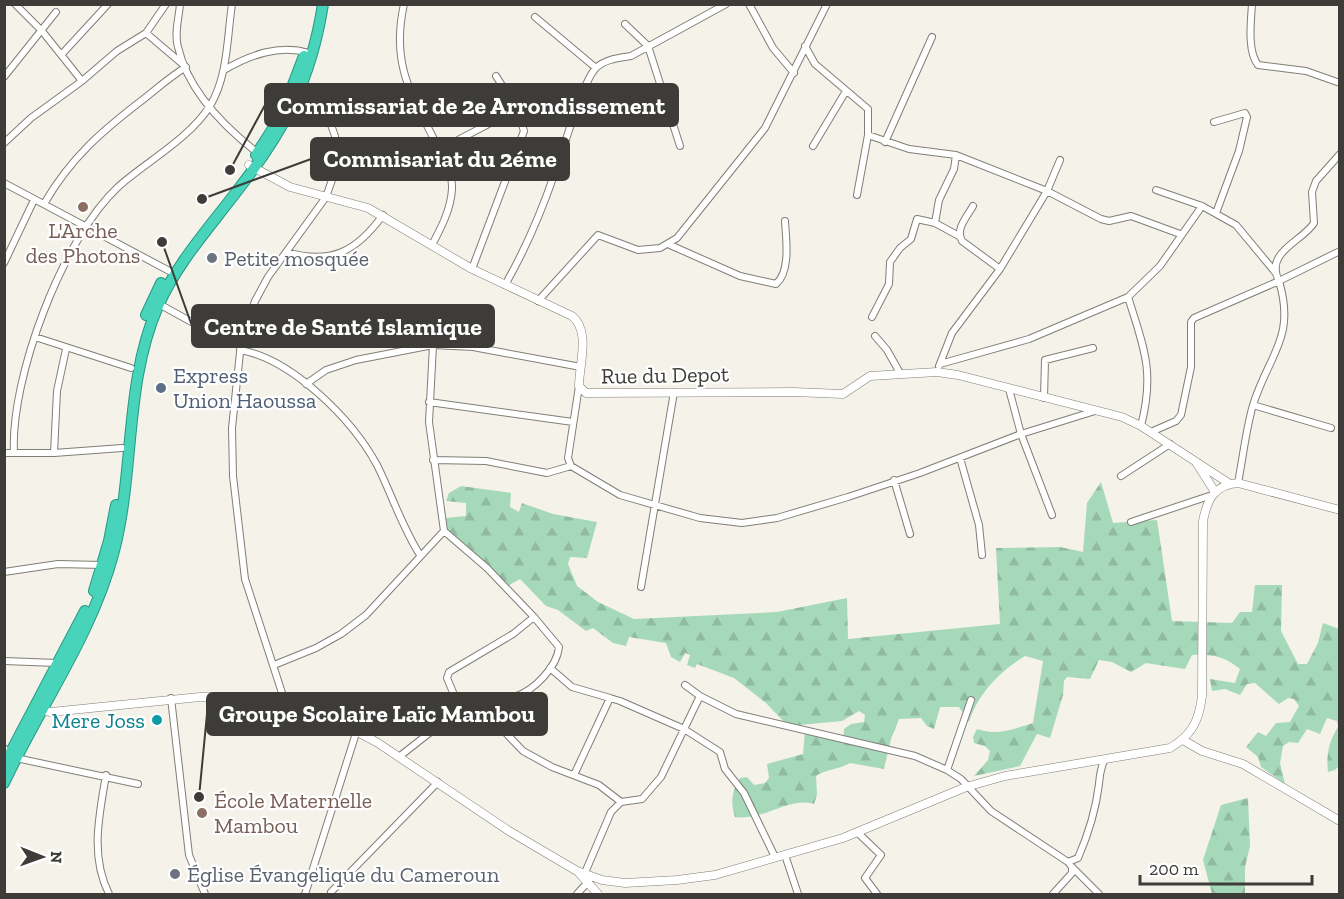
<svg xmlns="http://www.w3.org/2000/svg" width="1344" height="899" viewBox="0 0 1344 899" font-family="'Zilla Slab',serif">
<defs>
<pattern id="forest-firs" width="22" height="20" patternUnits="userSpaceOnUse" patternTransform="scale(1.5)"><rect width="22" height="20" fill="#a6d9b9"/><path d="M5 1l3.5 6h-7zM16 11l3.5 6h-7z" fill="#90bba0"/></pattern>
</defs>
<rect width="100%" height="100%" fill="#f4f2e9"/>
<path fill="url(#forest-firs)" d="M1101,482l12,41 44,-3 15,101 60,2 8,-11h12l3,-27h27l-1,46 17,33h9l11,-21 5,-20 16,6v137l-4,4 -7,2c-2,-17 1,-31 10,-45l-1,-6 -10,-3 -7,16 -13,-5 -9,14 -9,-1 -6,4 -3,17 5,21 -24,-17 -3,-10 -12,-10 12,-15 8,4 10,-13 14,-1 9,-16 -5,-7 -6,-1 -9,6 -24,-21 -8,1 -7,11 -15,-6 -13,2 -2,-12 25,4 5,-14c-16,-13 -28,-15 -48,-14l-7,14 -39,-6 -15,9 -19,-10 -13,-2 -9,19 -23,-2 -3,4 -1,14 -13,43 -13,-4 -17,32 -46,10 14,-16 2,-9 -5,-5 -11,-3 -1,-6 4,-8c20,7 36,0 56,-6l10,-62 -18,-5c-26,16 -47,38 -56,66l-10,-15h-19l-6,22 -7,-3 -6,-8 -22,1 -8,20 -7,30 -34,-6c-12,7 -24,6 -34,13l1,19 -3,9c-25,-8 -50,17 -79,13 -5,-15 -3,-26 5,-39l7,-1 7,8 11,-2 4,-5 -2,-14 36,-10 2,-22 38,8 1,-11 7,-5 13,-2 1,-7 -6,-4 -17,10 -54,5 -22,-23 -32,-25 -37,-14 -2,4 -8,-3 3,-10 -5,-2 -5,9 -9,-5 -5,-14 -37,-6 -3,9 -13,-3 -20,-15 -7,3 -28,-21 -12,-4 -26,-27 -14,8 -59,-48 -2,-21 21,-2v-13l-20,-2 3,-8 12,-7 50,7 -1,14 9,5 3,-9 31,11 44,8 -10,36 -17,-1 -2,7 9,22 21,16 36,17 143,-7 70,-14 1,41 152,-15 -4,-76 64,-1 23,5 4,-49z
M1248,798l2,48 -5,21v27h-33l-9,-34 18,-55z"/>
<g fill="none" stroke-linecap="round" stroke-linejoin="round">
<defs>
<path id="minor" d="M15,4l27,27 40,50
M180,4c-1,13 -6,30 -2,43 10,44 46,80 81,107
M404,4c-13,59 6,88 32,139 7,15 17,28 16,46 -1,20 -11,39 -20,56
M749,4l24,44 21,25
M1252,4c-1,17 -5,47 6,61l48,6 34,12
M535,17l61,51
M625,24l23,22 32,100
M805,46l10,18 53,45v26l-11,60
M62,54l46,-50
M224,70c26,-15 55,-26 85,-17
M4,77l52,-65
M1214,122l31,-9 2,4 -8,34 -23,62
M868,135l41,14 47,6 91,36 -47,78
M885,142l47,-105
M4,143l27,-25 51,-37 35,-30 29,-18 20,-29
M813,146l33,-55
M439,150l78,-41
M1060,160l-13,31 54,28 8,2 22,-5 49,18
M4,183l171,91
M1156,190l46,16 34,19 39,47
M44,204c27,-47 59,-74 101,-106 14,-11 26,-22 41,-31l-40,-34
M935,223l4,-23 15,-31 2,-14
M670,245l70,31 36,8c15,-13 10,-45 9,-63
M286,252c45,13 70,0 97,-37
M4,263l30,-63
M472,269l52,-138 -7,-22 -21,-33
M505,285c20,-35 36,-72 49,-110 8,-21 29,-95 42,-107 9,-9 23,-10 35,-12l95,-52
M1128,297c16,51 27,75 13,129
M538,301l60,-66 40,15 22,-2 17,-10 88,-110 62,-124
M159,304l38,21 44,18
M872,317l17,-33 1,-22 10,-14 11,-9 6,-20 18,4 24,13
M875,336l12,14 13,23
M35,337l96,31
M240,350c52,9 112,69 137,115 15,30 25,62 43,90
M940,364l89,-25 99,-42 32,-31 42,-60
M939,366l13,-33 48,-64 -38,-28c-7,-12 5,-24 11,-35
M306,384l20,-14 30,-10 77,-15 40,2 108,20
M579,386l-11,72 3,8 49,29 80,23 42,5 35,-5 71,-21 72,-24 101,-39 -12,-45
M1044,398l1,-38 48,-12
M429,402l144,20
M1253,405l78,23
M1151,432l25,-11 5,-6 10,-48v-45l3,-4 85,-37c-15,-29 23,-39 35,-58l-2,-31 4,-11 24,-27
M4,453h50l68,-5
M14,453c-4,-75 49,-215 104,-266 29,-26 70,-47 92,-81 18,-30 17,-68 22,-102
M54,453l3,-62 9,-42
M960,458l19,67 3,30
M433,460l53,1 61,12 24,-7
M1121,476l49,-32
M894,480l16,54
M1238,483c5,-26 8,-54 15,-78 16,-51 43,-67 26,-124l61,-30
M1052,515l-31,-81 74,-23
M1131,522l78,-26
M4,572l54,-8 44,1
M641,587l33,-195
M4,661l53,2
M274,665l42,-17 25,-14 25,-19 78,-84 -15,-109 4,-77
M550,668l22,19 38,11
M685,685l15,11 36,18 179,42 32,14 14,9 30,32 77,51 4,5v6l-19,21
M171,698l18,157 16,39
M284,699l-39,-120 -12,-103 -1,-48 9,-85 14,-42 13,-24 58,-80 7,-20 2,-41 -5,-14 -5,-8 -27,-17
M483,699l17,28 23,24 29,16 47,18 22,17
M460,709c9,-4 21,-12 30,-13 8,0 16,3 24,1 20,-6 43,-30 45,-50l-25,-30
M4,748l5,7 7,3 122,26
M400,756l60,-47 -13,-31 2,-6 64,-38 21,-17 -47,-49 -43,-37
M947,770l24,-70
M106,775c-7,41 -16,81 3,119
M574,775l36,-77 10,3 64,28 36,23 5,17 19,24 31,64
M857,832l24,23 -16,23 12,16
M785,855l13,39
M1068,862l10,-4c10,-23 18,-49 21,-74 1,-9 1,-14 5,-23
M1072,867l27,27
M584,875l27,-63 10,-10 21,-3 19,-22 39,-81
M331,892l107,-110
M305,894l52,-164
M577,894l10,-11"/>
<path id="tertiary" d="M249,165l41,22 78,21 104,61 100,47c19,15 7,49 7,70l7,7 208,-1 49,2 27,-18 67,-4 21,3 164,42 19,9 89,58
M1196,462l19,30
M38,710l13,2 149,-15h67l41,8 70,38 131,88 68,40 25,9 23,3 52,-3 38,-5 128,-37 123,-51 39,-11 165,-28c22,-13 29,-27 32,-52l1,-175c4,-21 11,-36 35,-38l102,27
M1183,740l19,11 41,13 97,57
M579,873l19,21"/>
<path id="trunk" d="M256,155l25,-39 23,-60
M146,315l15,-32
M94,591l15,-50 7,-36
M4,765l81,-154
M4,783c36,-77 89,-150 110,-232 21,-81 10,-167 44,-245 19,-43 51,-78 79,-115 47,-60 74,-110 86,-187"/>
</defs>
<use href="#minor" stroke="#807e76" stroke-width="8"/>
<use href="#tertiary" stroke="#807e76" stroke-width="9"/>
<use href="#trunk" stroke="#269882" stroke-width="12"/>
<use href="#minor" stroke="#fff" stroke-width="6"/>
<use href="#tertiary" stroke="#fff" stroke-width="8"/>
<use href="#trunk" stroke="#48d4bb" stroke-width="10"/>
</g>
<g fill="#8d6e63" stroke="#fff" stroke-width="2">
<circle cx="83" cy="207" r="6"/>
<circle cx="202" cy="813" r="6"/>
</g>
<g fill="#6b7280" stroke="#fff" stroke-width="2">
<circle cx="212" cy="258" r="6"/>
<circle cx="175" cy="874" r="6"/>
</g>
<circle fill="#5c6f8a" stroke="#fff" stroke-width="2" cx="161" cy="388" r="6"/>
<circle fill="#0f9aa8" stroke="#fff" stroke-width="2" cx="157" cy="720" r="6"/>
<g text-anchor="middle" dominant-baseline="central" stroke-width="4.5" stroke-linejoin="round" paint-order="stroke">
<g font-size="22" fill="#785e54" stroke="#fff">
<text x="83" y="230">L'Arche<tspan x="83" dy="25">des Photons</tspan></text>
<text x="214" y="800" text-anchor="start">École Maternelle<tspan x="214" dy="25">Mambou</tspan></text>
</g>
<g font-size="22" fill="#5b616d" stroke="#fff" text-anchor="start">
<text x="224" y="258">Petite mosquée</text>
<text x="187" y="874">Église Évangelique du Cameroun</text>
</g>
<g font-size="22" fill="#4e5e75" stroke="#fff" text-anchor="start">
<text x="173" y="375">Express<tspan x="173" dy="25">Union Haoussa</tspan></text>
</g>
<g font-size="22" fill="#3d3c39" stroke="#fff">
<text transform="translate(665 375) rotate(-1)">Rue du Depot</text>
</g>
<g font-size="22" fill="#0d838f" stroke="#fff" text-anchor="end">
<text x="145" y="720">Mere Joss</text>
</g>
</g>
<path fill="none" stroke="#3d3c39" stroke-width="2" d="M230 170L265 105M202 199L311 159M162 242L192 326M199 797L207 714"/>
<g fill="#3d3c39" stroke="#fff" stroke-width="2">
<circle cx="230" cy="170" r="6"/>
<circle cx="202" cy="199" r="6"/>
<circle cx="162" cy="242" r="6"/>
<circle cx="199" cy="797" r="6"/>
</g>
<g fill="#3d3c39" stroke="#3d3c39" stroke-width="2">
<rect x="265" y="84" width="413" height="42" rx="6"/>
<rect x="311" y="138" width="258" height="42" rx="6"/>
<rect x="192" y="305" width="302" height="42" rx="6"/>
<rect x="207" y="693" width="340" height="42" rx="6"/>
</g>
<g font-size="24" text-anchor="middle" font-weight="bold" fill="#fff">
<text x="471" y="114">Commissariat de 2e Arrondissement</text>
<text x="440" y="167">Commisariat du 2éme</text>
<text x="343" y="335">Centre de Santé Islamique</text>
<text x="377" y="722">Groupe Scolaire Laïc Mambou</text>
</g>
<rect width="1344" height="899" fill="none" stroke="#3d3c39" stroke-width="12"/>
<g transform="translate(42 857) rotate(91)" stroke="#ffffff" stroke-width="4.5" paint-order="stroke">
<path d="M0-4.5L10 22L0 15L-10 22Z" fill="#3d3c39"/>
<text y="-9" font-size="16" font-weight="bold" text-anchor="middle" fill="#3d3c39">N</text>
</g>
<path d="M1140 875v9h172v-9" fill="none" stroke="#3d3c39" stroke-width="3"/>
<text x="1149" y="875" font-size="18" fill="#3d3c39" stroke="#ffffff" stroke-width="4.5" paint-order="stroke">200 m</text>
</svg>
